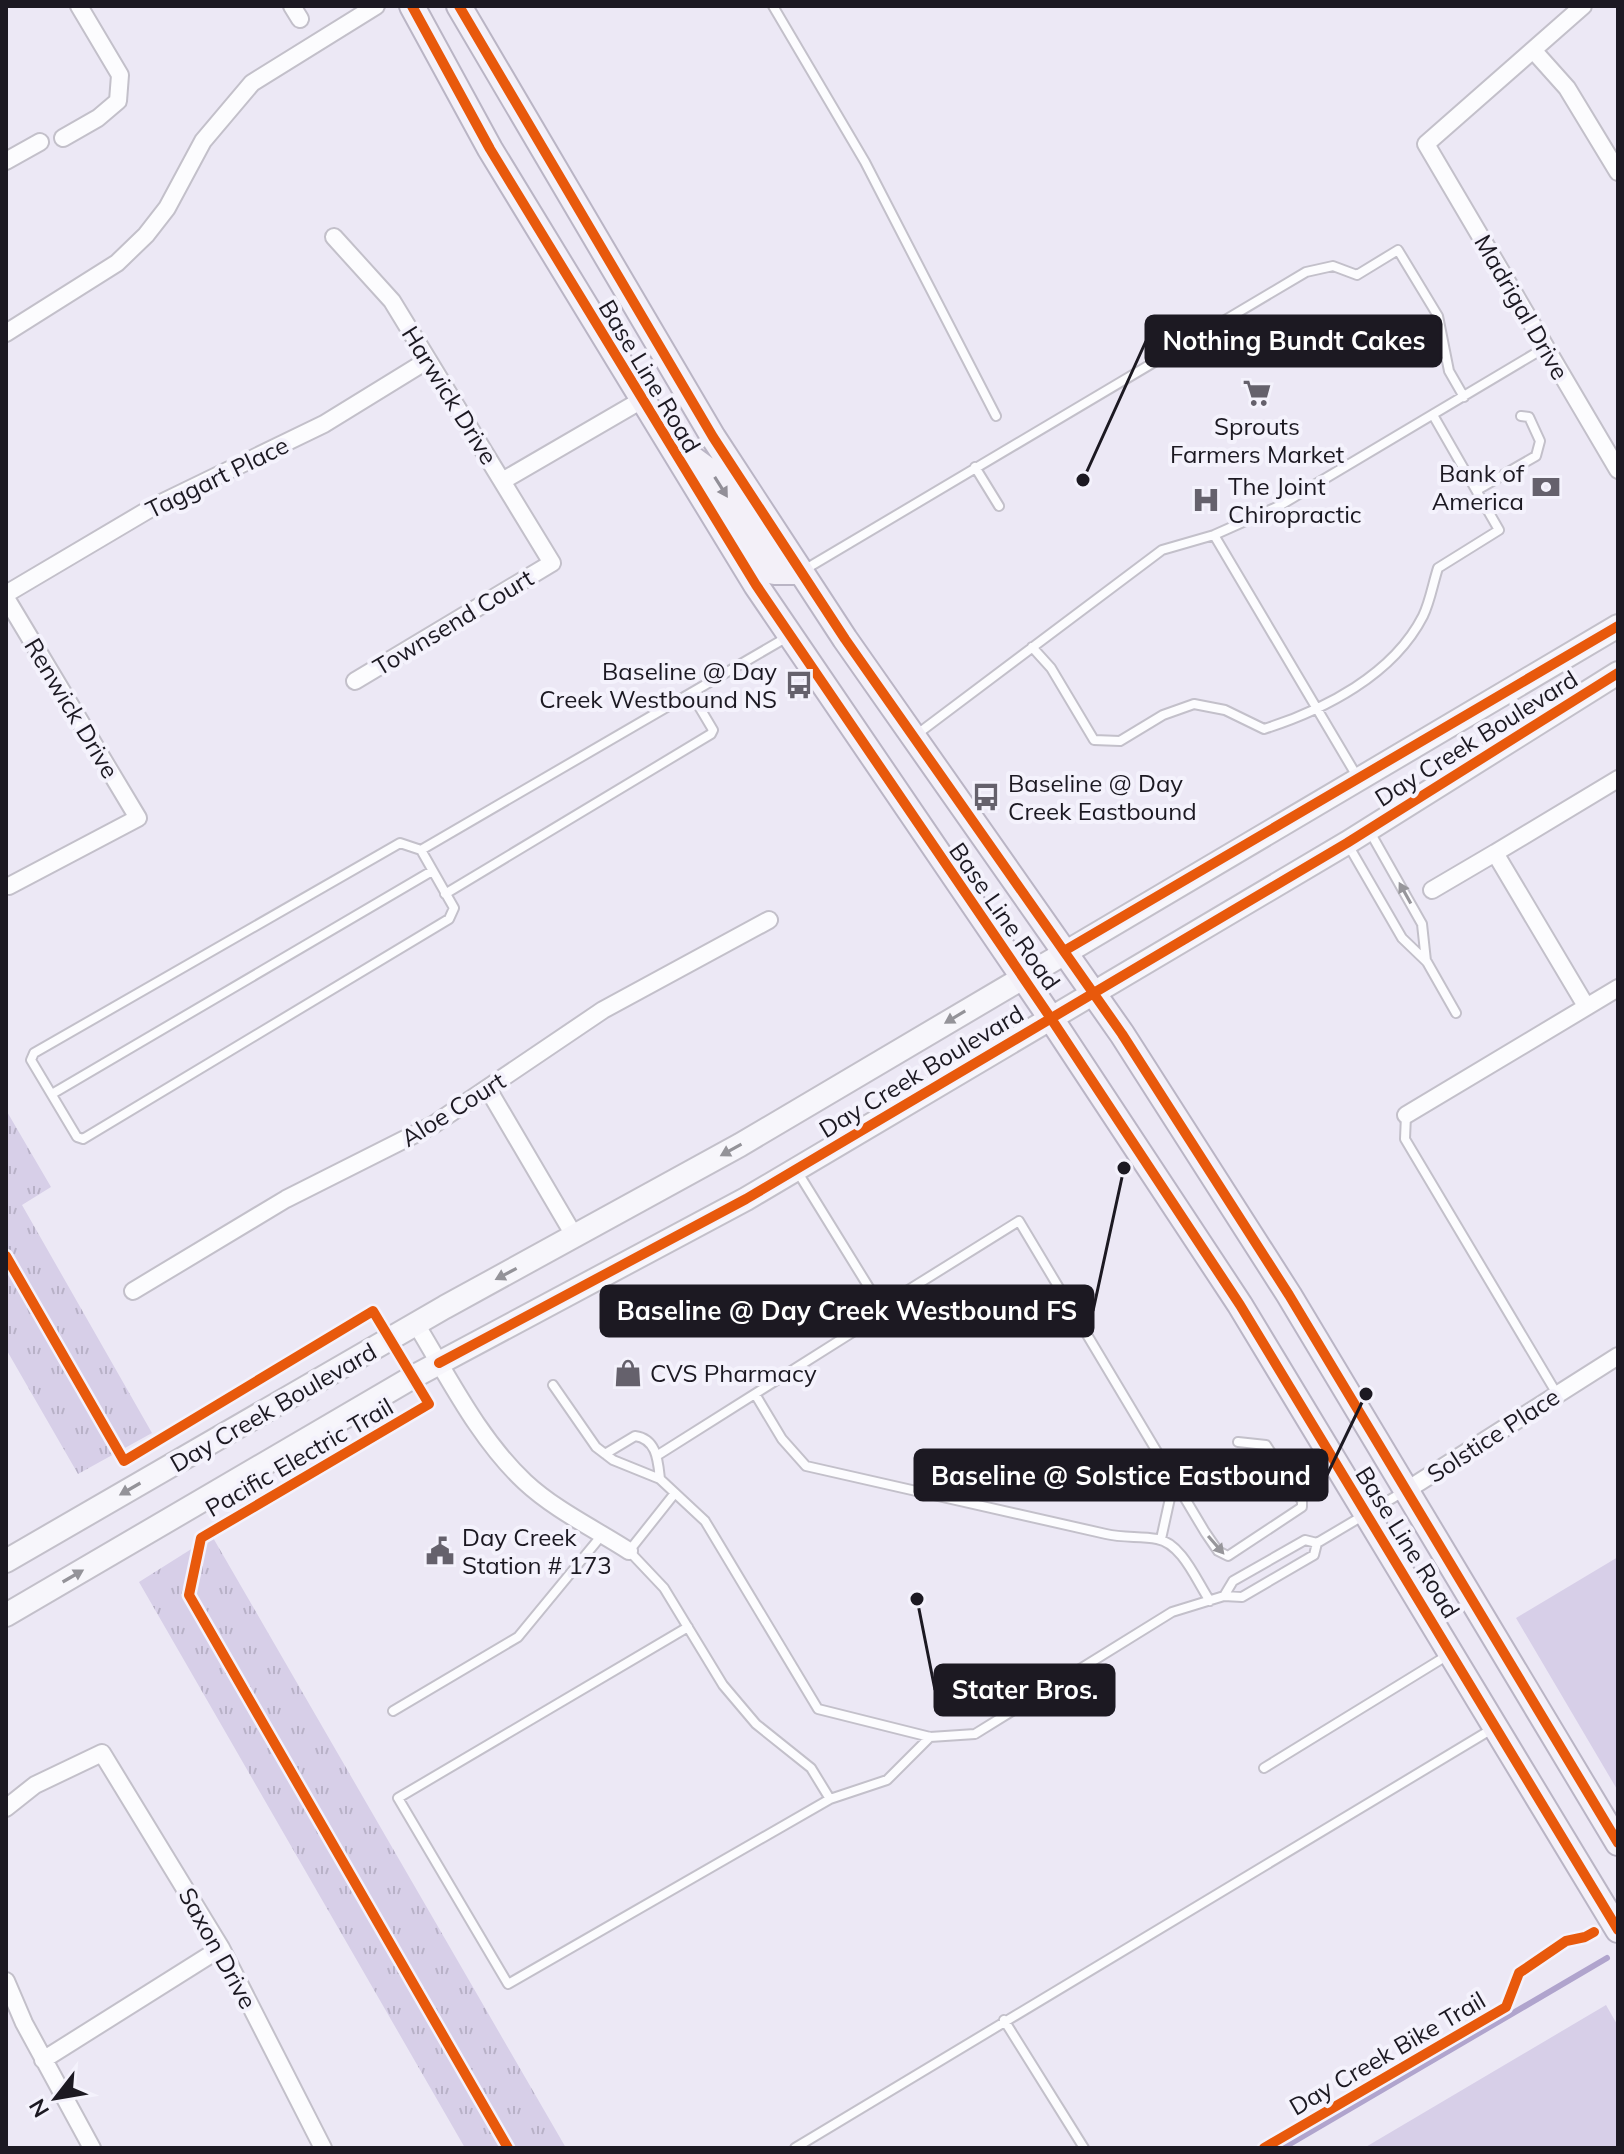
<svg xmlns="http://www.w3.org/2000/svg" width="1624" height="2154" viewBox="0 0 1624 2154" font-family="Mulish,sans-serif">
<defs>
<pattern id="park-tufts" width="24" height="20" patternUnits="userSpaceOnUse" patternTransform="scale(2)"><rect width="24" height="20" fill="#d7cfe8"/><path d="M3 7l-1-3M5 7V3M7 7l1-3M15 17l-1-3M17 17v-4M19 17l1-3" fill="none" stroke="#b8b1c7"/></pattern>
</defs>
<rect width="100%" height="100%" fill="#ece8f5"/>
<path fill="#d7cfe8" d="M1618,1557v234l-102,-173z
M1606,2005l12,21v122h-254z"/>
<path fill="url(#park-tufts)" d="M6,1110l45,77 -29,18 130,228 -74,41 -72,-125z
M212,1536l354,612h-101l-326,-566z"/>
<g fill="none" stroke-linecap="round" stroke-linejoin="round">
<path stroke="#b0a4cd" stroke-width="6" d="M1283,2148l324,-190"/>
<defs>
<path id="lane" d="M773,6l92,156 131,254
M975,467l24,39
M1477,490l59,-34 4,-15 -11,-24 -8,-1
M1214,535l144,243
M804,570l502,-298 27,-6 24,9 41,-25 40,66 11,55 15,26
M1032,647l19,21 43,72 26,1 43,-26 31,-11 31,6 39,19c60,-19 129,-54 159,-113 7,-14 10,-33 15,-48l61,-38 -66,-115
M916,735l246,-185 52,-15 65,-29 267,-159
M1370,832l52,92 4,37
M1347,843l55,95 25,24 29,51
M421,850l33,58 -5,11 -366,220 -6,-2 -46,-77 3,-7 366,-210 21,7 368,-214
M445,894l266,-160 2,-4 -22,-37
M52,1094l380,-223
M1406,1115l-1,24 152,255
M797,1171l84,136
M553,1385l43,62 17,13 47,19
M755,1394l27,45 24,27 300,68c17,4 34,2 51,5 25,4 40,43 53,62
M605,1454l30,-18c22,3 23,25 25,43l45,42 113,188 112,28 45,-3 197,-122 52,-16 18,1 72,-42 3,-12 86,-51
M658,1455l206,-130 17,-18 138,-86 186,311 13,19 10,5 74,-49v-6l-36,-56 -28,-3
M675,1493l-46,58 35,37 59,97 33,39 55,44 19,31
M1161,1539l13,-59
M1224,1596l9,-15 72,-41 12,3
M688,1627l-290,171 110,186 322,-185 57,-19 43,-43
M393,1711l125,-74 84,-102
M1264,1768l184,-113
M1004,2020l80,128
M795,2148l697,-419"/>
<path id="street" d="M292,6l8,13
M1583,6l-157,138 192,326
M1533,50l34,38 51,84
M63,138l35,-20 20,-17 2,-26 -41,-69
M6,161l34,-19
M334,237l58,64 160,262 -197,118
M6,333l111,-70 29,-28 21,-27 36,-67 49,-58 124,-77
M504,480l136,-79
M6,594l147,-87 171,-83 104,-64
M6,598l132,220 -129,68
M1432,890l63,-37
M1586,1006l-91,-153 123,-74
M488,1089l87,148
M1406,1115l212,-127
M133,1291l153,-92 147,-74 170,-115 166,-90
M416,1324c33,54 63,115 109,158 30,28 70,47 104,69
M1407,1490l211,-134
M6,1808l29,-23 67,-32 119,195 102,200
M6,1981l18,42 68,125
M43,2060l178,-112"/>
<path id="secondary" d="M6,1561l439,-254 295,-162 878,-519
M6,1615l407,-238 333,-178 601,-356 271,-170"/>
<path id="primary" d="M412,6l78,143 266,436 294,432 190,288 378,625
M459,6l254,431 132,202 277,395 167,261 329,548
M674,445l38,28 62,99h27"/>
</defs>
<use href="#lane" stroke="#c3c0ca" stroke-width="12"/>
<use href="#street" stroke="#c3c0ca" stroke-width="20"/>
<use href="#secondary" stroke="#c3c0ca" stroke-width="26"/>
<use href="#primary" stroke="#bab5c5" stroke-width="28"/>
<use href="#lane" stroke="#fcfcfe" stroke-width="8"/>
<use href="#street" stroke="#fcfcfe" stroke-width="16"/>
<use href="#secondary" stroke="#f7f6fb" stroke-width="22"/>
<use href="#primary" stroke="#f3f0f8" stroke-width="24"/>
<defs>
<path id="cycleway" d="M412,6l78,143 266,436 294,432 190,288 378,625
M459,6l254,431 132,202 277,395 167,261 329,548
M1064,951l554,-325
M6,1256l118,205 249,-150 56,93 -228,134 -12,57 319,553
M439,1363l307,-164 601,-356 271,-170
M1264,2148l242,-141 13,-34 47,-32 19,-4 9,-5"/>
</defs>
<use href="#cycleway" stroke="#f4f2fc" stroke-width="15"/>
<use href="#cycleway" stroke="#e8590c" stroke-width="10"/>
</g>
<defs><path id="oneway-solid" d="M-6-.8H1V-3.2L6.5 0L1 3.2V.8H-6Z" transform="scale(2)"/></defs>
<use fill="#928f98" href="#oneway-solid" transform="translate(721 487) rotate(58)"/>
<g fill="#97969b">
<use href="#oneway-solid" transform="translate(1405 893) rotate(-119)"/>
<use href="#oneway-solid" transform="translate(1216 1545) rotate(49)"/>
</g>
<g fill="#949399">
<use href="#oneway-solid" transform="translate(955 1017) rotate(149)"/>
<use href="#oneway-solid" transform="translate(731 1150) rotate(151)"/>
<use href="#oneway-solid" transform="translate(506 1274) rotate(152)"/>
<use href="#oneway-solid" transform="translate(130 1489) rotate(150)"/>
<use href="#oneway-solid" transform="translate(73 1576) rotate(-30)"/>
</g>
<defs>
<symbol id="supermarket-bare" viewBox="-9 -9 18 18"><path d="M-6-5.5h2.5l.6 2H6L4.5 2H-2.5L-4.4-4H-6ZM-1.5 3.2a1.3 1.3 0 1 0 .1 0ZM3 3.2a1.3 1.3 0 1 0 .1 0Z" fill="#65616c" stroke="#f4f2fc" stroke-width="2.5" paint-order="stroke"/></symbol>
<symbol id="bank-bare" viewBox="-9 -9 18 18"><path d="M-6-4H6V4H-6ZM0-2.3a2.3 2.3 0 1 0 0 4.6a2.3 2.3 0 1 0 0-4.6Z" fill="#65616c" stroke="#f4f2fc" stroke-width="2.5" paint-order="stroke"/></symbol>
<symbol id="hospital-bare" viewBox="-9 -9 18 18"><path d="M-5-5h3v3.5h4V-5h3V5h-3V1.5h-4V5h-3Z" fill="#65616c" stroke="#f4f2fc" stroke-width="2.5" paint-order="stroke"/></symbol>
<symbol id="bus-bare" viewBox="-9 -9 18 18"><path d="M-5-6H5V4H4V6H2V4H-2V6H-4V4H-5ZM-3.5-4V0h7V-4ZM-3.5 1.2v1.5H-2V1.2ZM2 1.2v1.5H3.5V1.2Z" fill="#65616c" stroke="#f4f2fc" stroke-width="2.5" paint-order="stroke"/></symbol>
<symbol id="shop-bare" viewBox="-9 -9 18 18"><path d="M-5-2.5h2.3a2.7 3.5 0 0 1 5.4 0H5L5.5 6h-11ZM-1.5-2.5h3a1.5 2.3 0 0 0-3 0Z" fill="#65616c" stroke="#f4f2fc" stroke-width="2.5" paint-order="stroke"/></symbol>
<symbol id="civic-bare" viewBox="-9 -9 18 18"><path d="M-.6-6.5H3V-4.5H.6V-3L4-1V1h2V6H-6V1h2V-1L-.6-3ZM-1.2 2.5V6h2.4V2.5Z" fill="#65616c" stroke="#f4f2fc" stroke-width="2.5" paint-order="stroke"/></symbol>
</defs>
<g fill-rule="evenodd">
<use href="#supermarket-bare" x="1237" y="373" width="40" height="40"/>
<use href="#bank-bare" x="1526" y="467" width="40" height="40"/>
<use href="#hospital-bare" x="1186" y="480" width="40" height="40"/>
<use href="#bus-bare" x="779" y="665" width="40" height="40"/>
<use href="#bus-bare" x="966" y="777" width="40" height="40"/>
<use href="#shop-bare" x="608" y="1353" width="40" height="40"/>
<use href="#civic-bare" x="420" y="1531" width="40" height="40"/>
</g>
<g text-anchor="middle" dominant-baseline="central" stroke-width="8" stroke-linejoin="round" paint-order="stroke">
<g font-size="24" fill="#1c1922" stroke="#f4f2fc">
<text transform="translate(1522 307) rotate(60)">Madrigal Drive</text>
<text transform="translate(650 376) rotate(59)">Base Line Road</text>
<text transform="translate(450 395) rotate(58)">Harwick Drive</text>
<text transform="translate(217 477) rotate(-26)">Taggart Place</text>
<text transform="translate(453 622) rotate(-31)">Townsend Court</text>
<text transform="translate(72 708) rotate(59)">Renwick Drive</text>
<text transform="translate(1476 738) rotate(-32)">Day Creek Boulevard</text>
<text transform="translate(1005 916) rotate(55)">Base Line Road</text>
<text transform="translate(921 1071) rotate(-31)">Day Creek Boulevard</text>
<text transform="translate(453 1109) rotate(-32)">Aloe Court</text>
<text transform="translate(273 1407) rotate(-30)">Day Creek Boulevard</text>
<text transform="translate(1493 1435) rotate(-33)">Solstice Place</text>
<text transform="translate(299 1457) rotate(-30)">Pacific Electric Trail</text>
<text transform="translate(1408 1542) rotate(58)">Base Line Road</text>
<text transform="translate(218 1948) rotate(61)">Saxon Drive</text>
<text transform="translate(1387 2053) rotate(-30)">Day Creek Bike Trail</text>
</g>
<g font-size="24" fill="#1c1922" stroke="#f4f2fc" text-anchor="start">
<text x="1257" y="426" text-anchor="middle">Sprouts<tspan x="1257" dy="28">Farmers Market</tspan></text>
<text x="1524" y="473" text-anchor="end">Bank of<tspan x="1524" dy="28">America</tspan></text>
<text x="1228" y="486">The Joint<tspan x="1228" dy="28">Chiropractic</tspan></text>
<text x="777" y="671" text-anchor="end">Baseline @ Day<tspan x="777" dy="28">Creek Westbound NS</tspan></text>
<text x="1008" y="783">Baseline @ Day<tspan x="1008" dy="28">Creek Eastbound</tspan></text>
<text x="650" y="1373">CVS Pharmacy</text>
<text x="462" y="1537">Day Creek<tspan x="462" dy="28">Station # 173</tspan></text>
</g>
</g>
<path fill="none" stroke="#1c1922" stroke-width="3" d="M1083 480L1146 341M1124 1168L1093 1311M1366 1394L1327 1475M917 1599L935 1690"/>
<g fill="#1c1922" stroke="#f4f2fc" stroke-width="3">
<circle cx="1083" cy="480" r="8"/>
<circle cx="1124" cy="1168" r="8"/>
<circle cx="1366" cy="1394" r="8"/>
<circle cx="917" cy="1599" r="8"/>
</g>
<g fill="#1c1922" stroke="#1c1922" stroke-width="3">
<rect x="1146" y="316" width="295" height="50" rx="8"/>
<rect x="601" y="1286" width="492" height="50" rx="8"/>
<rect x="915" y="1450" width="412" height="50" rx="8"/>
<rect x="935" y="1665" width="179" height="50" rx="8"/>
</g>
<g font-size="26" text-anchor="middle" font-weight="bold" fill="#fff">
<text x="1294" y="350">Nothing Bundt Cakes</text>
<text x="847" y="1320">Baseline @ Day Creek Westbound FS</text>
<text x="1121" y="1485">Baseline @ Solstice Eastbound</text>
<text x="1025" y="1699">Stater Bros.</text>
</g>
<rect width="1624" height="2154" fill="none" stroke="#1c1922" stroke-width="16"/>
<g transform="translate(56 2098) rotate(239)" stroke="#f4f2fc" stroke-width="6" paint-order="stroke">
<path d="M0-6L14 30L0 20L-14 30Z" fill="#1c1922"/>
<text y="-12" font-size="22" font-weight="bold" text-anchor="middle" fill="#1c1922">N</text>
</g>
</svg>
